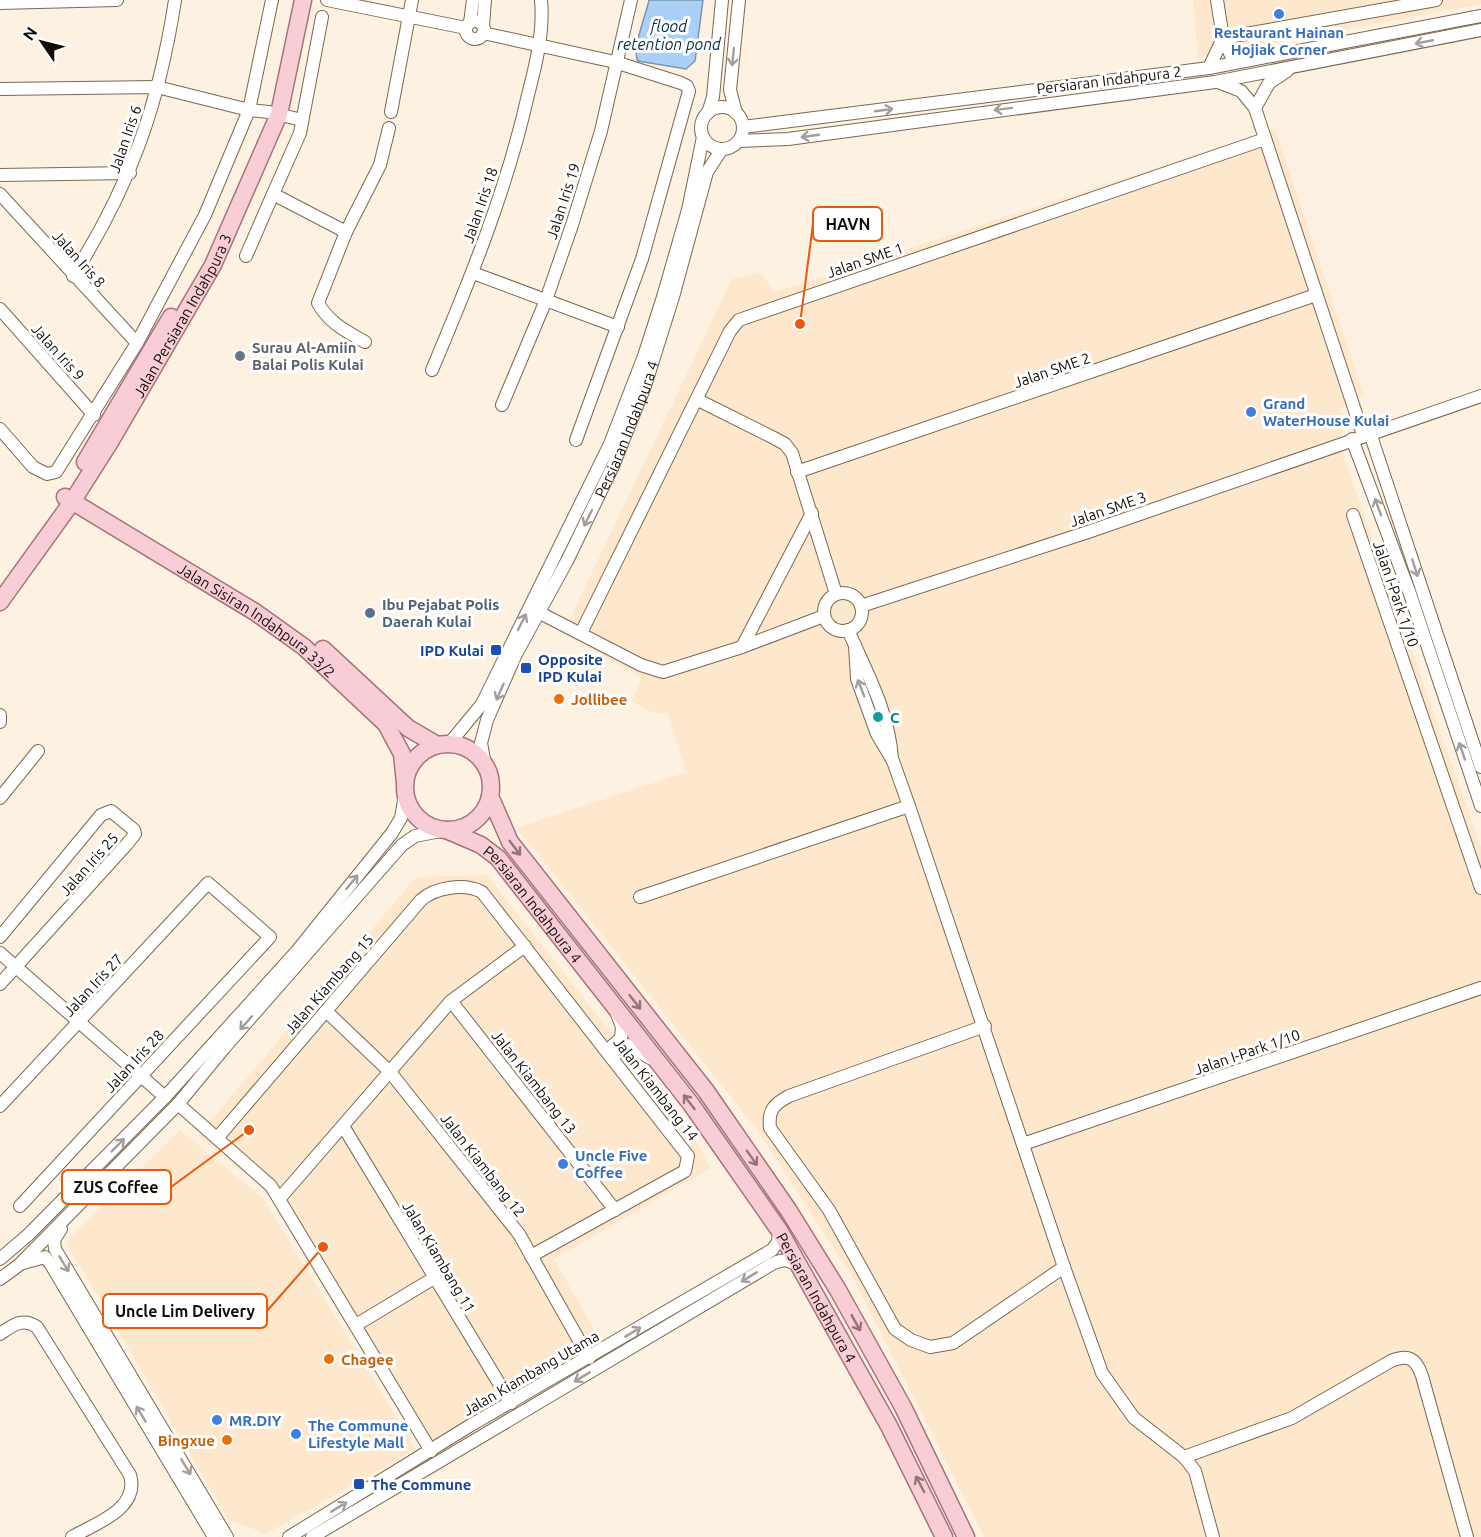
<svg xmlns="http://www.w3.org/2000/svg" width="1481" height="1537" viewBox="0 0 1481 1537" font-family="Ubuntu,sans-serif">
<rect width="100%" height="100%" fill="#fdf1e1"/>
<path fill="#fde8ce" d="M1193,0h288v4l-283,53z
M1275,129l89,266 -24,14 4,49 137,389v690h-497l-132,-261 -95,-146 -240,-302 169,-56 -18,-59h-15l-22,-12 11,-23 -79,-45 169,-354 28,-6 15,19z
M487,875l207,263 17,30 -157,91 43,76 -74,54 -97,56 -156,-251 -72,-58 218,-259z
M180,1130l83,68 153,251 -150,85 -37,-14 -163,-278z"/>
<path fill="#a9d1f8" stroke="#7c96af" stroke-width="1.5" d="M649,0h54l-8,61 -9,8 -48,-8c-7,-11 8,-46 11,-61z"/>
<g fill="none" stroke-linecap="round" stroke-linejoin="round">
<defs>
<g id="minor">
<path d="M327,0l139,28"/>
<path d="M1217,0l6,38 11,24"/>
<path d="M0,3l117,-3"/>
<path d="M322,17l-22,116 -27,61 73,38"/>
<circle cx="475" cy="30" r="9"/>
<path d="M470,23l3,-23"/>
<path d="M483,26l2,-26"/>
<path d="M483,33l132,29 66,21 6,3 2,5 -47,168 -66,181"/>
<path d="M1223,38l213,-38"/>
<path d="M1209,68l14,-30"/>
<path d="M1218,82l23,9 14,17 108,327"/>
<path d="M0,89l157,-2 92,23 20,2 33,8"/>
<circle cx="722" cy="128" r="21"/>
<path d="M1255,108l14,-25 18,-12"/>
<path d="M391,112l21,-112"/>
<path d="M708,113l5,-16 9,-97"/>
<path d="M736,113l-6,-23 9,-90"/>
<path d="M743,127l466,-59 272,-52"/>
<path d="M739,141l49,-2 427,-57 266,-52"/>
<path d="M0,175l130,-2"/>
<path d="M0,194l137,149"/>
<path d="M246,256l27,-62"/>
<path d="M473,273l145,54"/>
<path d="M73,276c57,-90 86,-171 102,-276"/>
<path d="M0,309l94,106"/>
<path d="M365,342c-19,-11 -36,-19 -47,-39l28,-71 34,-67 9,-37"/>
<path d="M432,370c38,-90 75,-181 96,-275 8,-31 16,-63 13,-95"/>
<path d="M698,400l76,38 11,6 7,9 44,141"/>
<path d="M502,405l44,-105 26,-75 29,-94 30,-131"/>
<path d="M0,429l33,38 14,7 9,-2 81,-129 68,-128 44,-105 23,-110"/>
<path d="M1370,433l111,334"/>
<path d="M1352,439l57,152 72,215"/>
<path d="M797,472l519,-177"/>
<path d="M1353,515l128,373"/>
<circle cx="843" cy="612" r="19"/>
<path d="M861,606l227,-74 393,-136"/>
<path d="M540,613l101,52 22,7 79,-25 82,-31"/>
<path d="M848,630c19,43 41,82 44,129"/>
<path d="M581,633l149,-302 9,-11 526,-181"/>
<path d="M855,645l2,34 20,55 16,27 16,45 155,461 38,106 32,45 50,39 108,-39 99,-57c17,-7 25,-3 31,15l45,161"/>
<path d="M742,647l70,-134"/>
<path d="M0,715v7"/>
<path d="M449,744l33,-40 128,-260 34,-88 19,-59 25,-87 15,-73"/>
<path id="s1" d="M485,765l-4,-22 6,-23 29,-66 51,-93 46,-95 32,-80 28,-89 34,-125 15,-23"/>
<path d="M0,798l38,-47"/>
<path d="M640,897l269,-91"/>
<path d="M0,937l101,-122 10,-4 23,19 1,4 -8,10 -127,140"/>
<path d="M0,953l165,144"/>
<path d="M451,1001l164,209"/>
<path d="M326,1011l64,61 129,162 70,124"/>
<path d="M985,1026l-196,70c-15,8 -21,14 -19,32l59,82 66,119 16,11 19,7 23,-4 111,-76"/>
<path d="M608,1050l13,-12 1,-11 -5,-13"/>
<path d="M612,1057l16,-12 22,13"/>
<path d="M178,1104l93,82 160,265"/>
<path d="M0,1106l208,-223 62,54 -250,269"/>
<path d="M343,1126l168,277"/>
<path d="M218,1137l203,-237c15,-13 43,-17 61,-8l206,264 -3,15 -154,85"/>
<path d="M1023,1144l458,-156"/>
<path d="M280,1198l171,-197 74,-55"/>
<path d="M61,1229l-7,11 1,9 172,288"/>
<path d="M0,1259l28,-24 137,-138 132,-146 95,-118 9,-15 4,-23"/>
<path d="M23,1263l22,-6 5,6 164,274"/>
<path d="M0,1279l19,-14 159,-161 47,-57 177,-202 13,-9 31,-6"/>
<path d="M356,1325l78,-47"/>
<path d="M0,1334c13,-9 23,-17 37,-7l93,148c10,34 -34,48 -58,62"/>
<path d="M1184,1457l11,14 18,66"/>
<path d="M289,1537l182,-112 301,-175 6,-8 1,-12"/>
<path d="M312,1537l460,-273c12,-6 17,-4 28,3"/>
</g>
<g id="major">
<path d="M85,462l86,-145"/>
<path id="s2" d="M65,497l190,115 49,35 82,77 16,30 3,29"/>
<path id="s3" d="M0,602l72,-100 38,-60 103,-177 66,-151 24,-114"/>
<path d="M323,649l85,79 29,17"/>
<circle cx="448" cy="787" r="43"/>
<path d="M490,796l20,46 196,249 83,120 49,79 65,117 63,130"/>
<path id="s4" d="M446,830l35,15 17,13 193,246 88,126 110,196 55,111"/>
</g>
</defs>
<use href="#minor" stroke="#7b6851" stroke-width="14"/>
<use href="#major" stroke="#a5747b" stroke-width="19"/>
<use href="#minor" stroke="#fff" stroke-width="12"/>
<use href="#major" stroke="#f8cdd6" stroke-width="16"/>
</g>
<defs><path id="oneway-shaft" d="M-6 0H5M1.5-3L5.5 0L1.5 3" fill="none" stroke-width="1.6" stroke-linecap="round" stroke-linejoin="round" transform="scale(1.5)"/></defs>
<g stroke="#a19e9b">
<use href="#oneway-shaft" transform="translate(1424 42) rotate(169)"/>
<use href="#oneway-shaft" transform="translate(733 57) rotate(96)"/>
<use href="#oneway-shaft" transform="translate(1003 109) rotate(173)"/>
<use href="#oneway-shaft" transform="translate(884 110) rotate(-8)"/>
<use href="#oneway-shaft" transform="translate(810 136) rotate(172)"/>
<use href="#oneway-shaft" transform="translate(1378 507) rotate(-110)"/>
<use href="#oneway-shaft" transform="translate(588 518) rotate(116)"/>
<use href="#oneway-shaft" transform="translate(1415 568) rotate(72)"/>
<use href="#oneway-shaft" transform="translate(522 622) rotate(-63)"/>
<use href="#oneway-shaft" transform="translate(861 688) rotate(-111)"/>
<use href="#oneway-shaft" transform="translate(500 692) rotate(114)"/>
<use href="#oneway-shaft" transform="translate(1462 751) rotate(-109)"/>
<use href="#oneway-shaft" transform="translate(352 882) rotate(-51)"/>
<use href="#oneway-shaft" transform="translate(246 1023) rotate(132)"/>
<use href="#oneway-shaft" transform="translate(118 1145) rotate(-45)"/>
<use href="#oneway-shaft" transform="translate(64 1264) rotate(59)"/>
<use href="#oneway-shaft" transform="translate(749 1277) rotate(149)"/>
<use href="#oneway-shaft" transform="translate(633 1332) rotate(-31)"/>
<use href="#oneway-shaft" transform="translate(582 1377) rotate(149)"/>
<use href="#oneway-shaft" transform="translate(141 1414) rotate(-121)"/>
<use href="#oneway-shaft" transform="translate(186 1467) rotate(59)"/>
<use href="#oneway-shaft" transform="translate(339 1507) rotate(-31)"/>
</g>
<g stroke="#917678">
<use href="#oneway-shaft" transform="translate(515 848) rotate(53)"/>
<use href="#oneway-shaft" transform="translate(635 1002) rotate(52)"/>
<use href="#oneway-shaft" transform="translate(689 1102) rotate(-128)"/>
<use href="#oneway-shaft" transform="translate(752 1158) rotate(55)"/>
<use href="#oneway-shaft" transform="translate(856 1323) rotate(61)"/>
<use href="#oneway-shaft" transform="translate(920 1484) rotate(-118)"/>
</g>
<g fill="#3f7fe0" stroke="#fff" stroke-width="2">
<circle cx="1279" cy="14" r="6"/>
<circle cx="1251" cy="412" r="6"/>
<circle cx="563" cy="1164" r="6"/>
<circle cx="217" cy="1420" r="6"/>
<circle cx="296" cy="1434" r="6"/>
</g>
<circle fill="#6b7280" stroke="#fff" stroke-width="2" cx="240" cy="356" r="6"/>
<circle fill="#5c6f8a" stroke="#fff" stroke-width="2" cx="370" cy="613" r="6"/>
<g fill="#1a4fb4" stroke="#fff" stroke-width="2">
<rect x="490" y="644" width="12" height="12" rx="3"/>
<rect x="520" y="662" width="12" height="12" rx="3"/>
<rect x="353" y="1478" width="12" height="12" rx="3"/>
</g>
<g fill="#e8710a" stroke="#fff" stroke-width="2">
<circle cx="559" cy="699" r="6"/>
<circle cx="329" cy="1359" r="6"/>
<circle cx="227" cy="1440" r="6"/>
</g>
<circle fill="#0f9aa8" stroke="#fff" stroke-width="2" cx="878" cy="717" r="6"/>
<g text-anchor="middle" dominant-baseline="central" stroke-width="6" stroke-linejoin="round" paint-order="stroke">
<g font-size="15" font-weight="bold" fill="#366cbe" stroke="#fff" text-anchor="start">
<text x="1279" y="32" text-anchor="middle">Restaurant Hainan<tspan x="1279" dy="17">Hojiak Corner</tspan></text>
<text x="1263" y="403">Grand<tspan x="1263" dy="17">WaterHouse Kulai</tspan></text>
<text x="575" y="1155">Uncle Five<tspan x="575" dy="17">Coffee</tspan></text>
<text x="229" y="1420">MR.DIY</text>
<text x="308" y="1425">The Commune<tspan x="308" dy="17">Lifestyle Mall</tspan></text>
</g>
<g font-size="15" fill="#130c05" stroke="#fff">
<text transform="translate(1109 80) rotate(-7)">Persiaran Indahpura 2</text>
<text transform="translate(125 139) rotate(-71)">Jalan Iris 6</text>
<text transform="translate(563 201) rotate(-72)">Jalan Iris 19</text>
<text transform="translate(480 205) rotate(-71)">Jalan Iris 18</text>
<text transform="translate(79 259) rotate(48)">Jalan Iris 8</text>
<text transform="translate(865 260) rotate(-19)">Jalan SME 1</text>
<text stroke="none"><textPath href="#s3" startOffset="340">Jalan Persiaran Indahpura 3</textPath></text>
<text transform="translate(58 352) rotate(48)">Jalan Iris 9</text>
<text transform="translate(1052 370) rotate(-19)">Jalan SME 2</text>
<text stroke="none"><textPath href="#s1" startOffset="369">Persiaran Indahpura 4</textPath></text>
<text transform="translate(1108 509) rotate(-19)">Jalan SME 3</text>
<text transform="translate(1396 594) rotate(71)">Jalan I-Park 1/10</text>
<text stroke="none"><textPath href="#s2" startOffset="228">Jalan Sisiran Indahpura 33/2</textPath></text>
<text transform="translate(89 864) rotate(-48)">Jalan Iris 25</text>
<text stroke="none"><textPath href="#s4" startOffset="117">Persiaran Indahpura 4</textPath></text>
<text transform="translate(329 984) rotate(-49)">Jalan Kiambang 15</text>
<text transform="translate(93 985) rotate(-47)">Jalan Iris 27</text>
<text transform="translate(1247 1052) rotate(-19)">Jalan I-Park 1/10</text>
<text transform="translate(134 1061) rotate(-47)">Jalan Iris 28</text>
<text transform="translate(534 1082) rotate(52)">Jalan Kiambang 13</text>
<text transform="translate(656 1089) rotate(52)">Jalan Kiambang 14</text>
<text transform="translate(483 1165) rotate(52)">Jalan Kiambang 12</text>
<text transform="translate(439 1257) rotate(59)">Jalan Kiambang 11</text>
<text stroke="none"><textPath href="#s4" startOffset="603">Persiaran Indahpura 4</textPath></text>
<text transform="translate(531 1373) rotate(-30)">Jalan Kiambang Utama</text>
</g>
<g font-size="15" font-weight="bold" fill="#5b616d" stroke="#fff" text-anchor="start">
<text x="252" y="347">Surau Al-Amiin<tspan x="252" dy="17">Balai Polis Kulai</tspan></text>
</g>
<g font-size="15" font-weight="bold" fill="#4e5e75" stroke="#fff" text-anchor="start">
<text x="382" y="604">Ibu Pejabat Polis<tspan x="382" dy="17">Daerah Kulai</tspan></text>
</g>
<g font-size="15" font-weight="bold" fill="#164399" stroke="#fff" text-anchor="start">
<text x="484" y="650" text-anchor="end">IPD Kulai</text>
<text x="538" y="659">Opposite<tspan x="538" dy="17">IPD Kulai</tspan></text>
<text x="371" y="1484">The Commune</text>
</g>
<g font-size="15" font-weight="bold" fill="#c56008" stroke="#fff" text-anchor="start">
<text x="571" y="699">Jollibee</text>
<text x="341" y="1359">Chagee</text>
<text x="215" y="1440" text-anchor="end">Bingxue</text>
</g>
<g font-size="15" font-weight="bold" fill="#0d838f" stroke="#fff" text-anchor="start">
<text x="890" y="717">C</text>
</g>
<g font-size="16" font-style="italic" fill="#072d4c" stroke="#fff">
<text x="669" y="26">flood<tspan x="669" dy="18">retention pond</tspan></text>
</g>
</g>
<path fill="none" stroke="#e8590c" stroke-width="2" d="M800 324L813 224M249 1130L171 1187M323 1247L267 1311"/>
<g fill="#e8590c" stroke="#fff" stroke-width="2">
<circle cx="800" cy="324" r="6"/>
<circle cx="249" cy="1130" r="6"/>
<circle cx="323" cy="1247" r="6"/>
</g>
<g fill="#fff" stroke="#e8590c" stroke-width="2">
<rect x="813" y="207" width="69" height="34" rx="6"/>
<rect x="62" y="1170" width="109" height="34" rx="6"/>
<rect x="103" y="1294" width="164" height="34" rx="6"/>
</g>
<g font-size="16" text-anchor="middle" font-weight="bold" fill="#130c05">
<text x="848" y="230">HAVN</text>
<text x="116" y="1193">ZUS Coffee</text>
<text x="185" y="1317">Uncle Lim Delivery</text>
</g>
<g transform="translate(42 42) rotate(305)" stroke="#ffffff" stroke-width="4.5" paint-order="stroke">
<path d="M0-4.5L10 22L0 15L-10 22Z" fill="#130c05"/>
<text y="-9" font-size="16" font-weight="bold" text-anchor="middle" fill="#130c05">N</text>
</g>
</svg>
